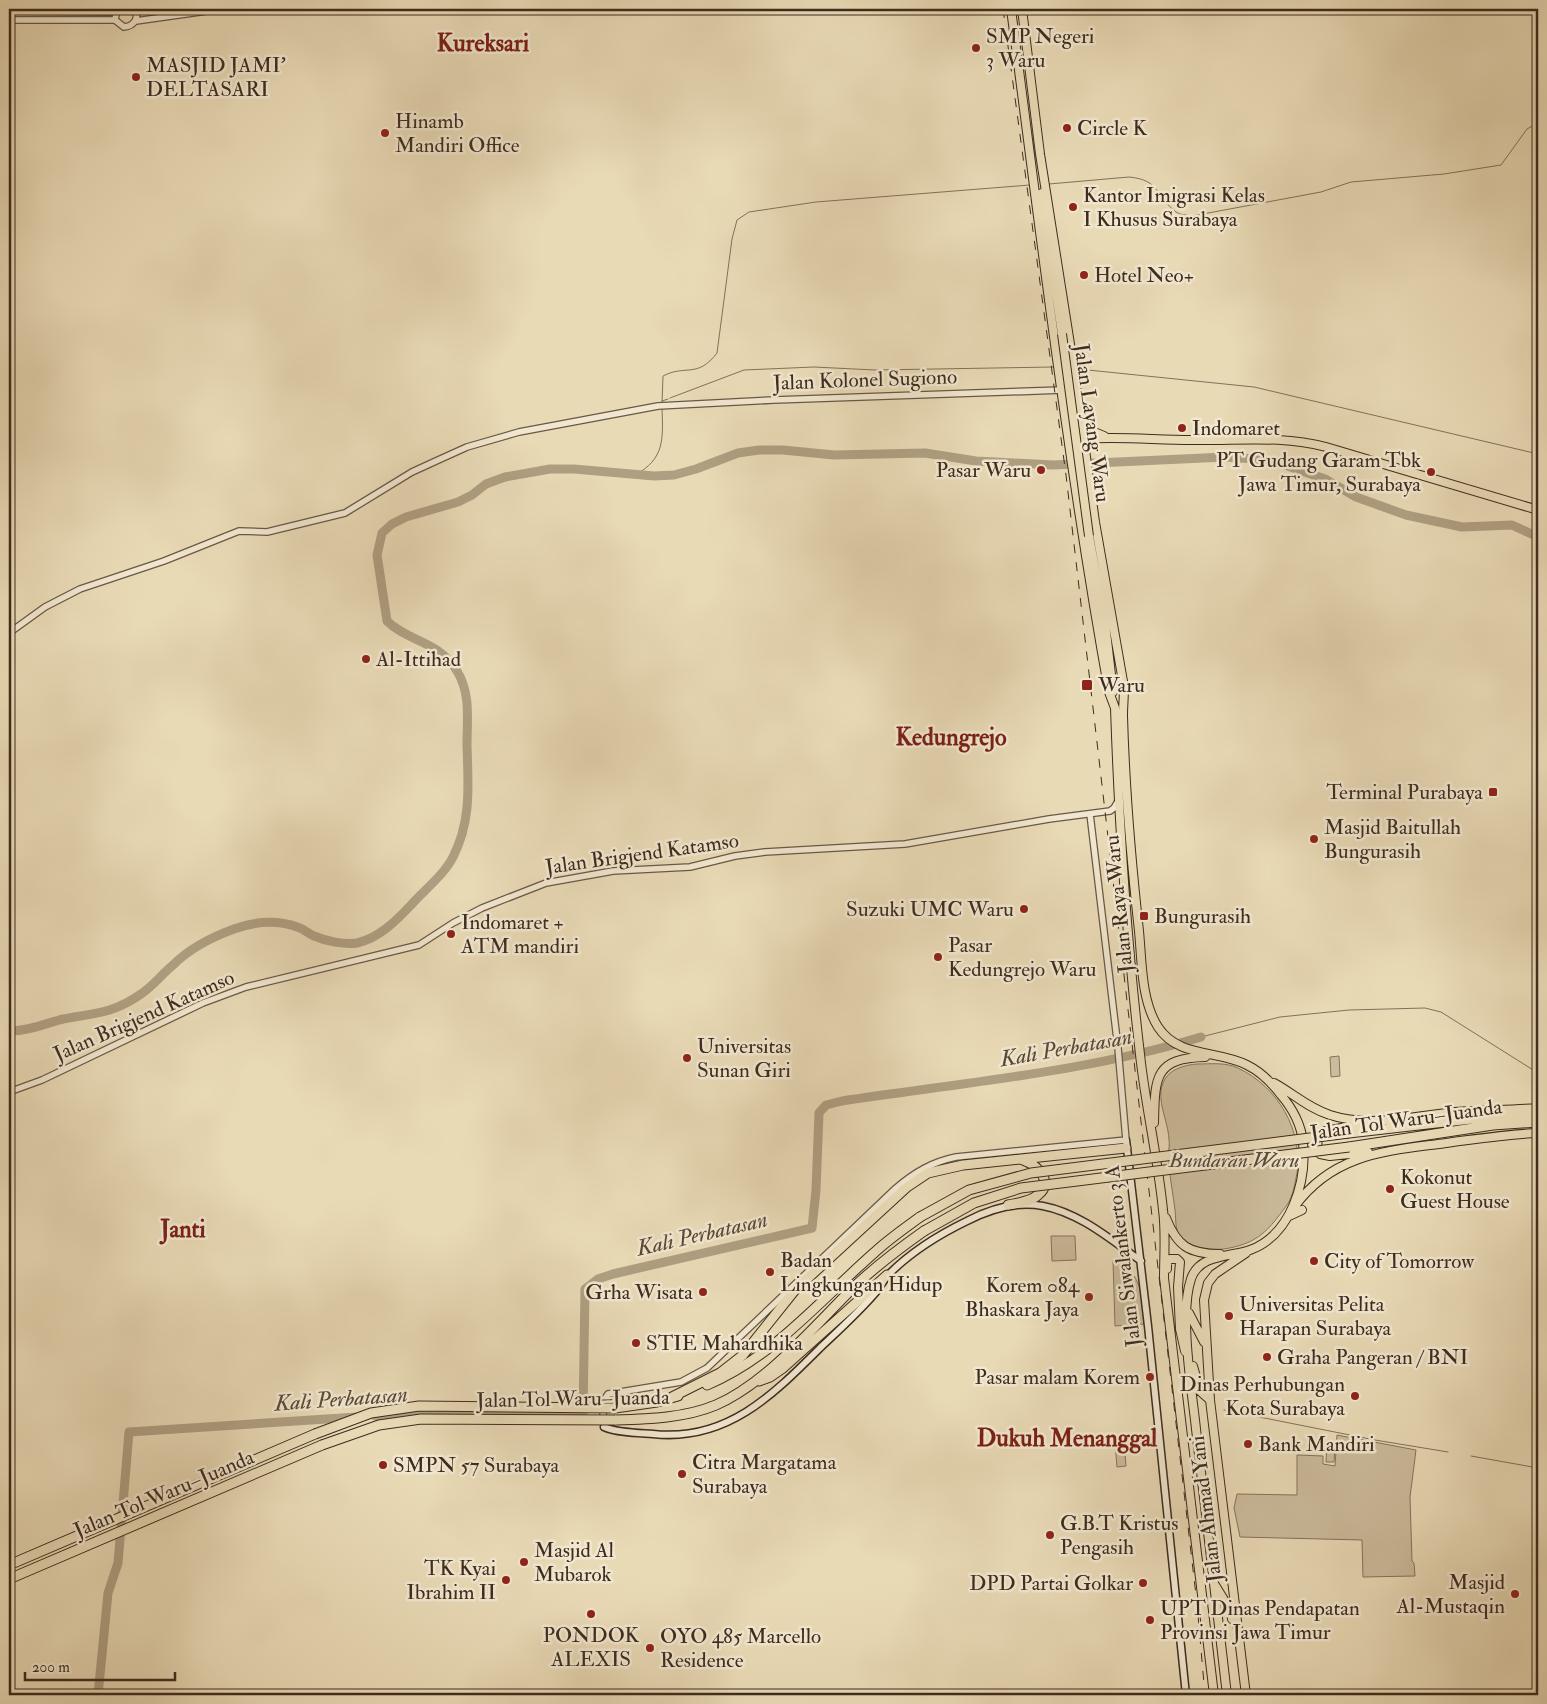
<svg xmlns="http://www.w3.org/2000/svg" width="1547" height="1704" viewBox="0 0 1547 1704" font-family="'IM FELL Double Pica',serif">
<rect width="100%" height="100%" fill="#e9dab6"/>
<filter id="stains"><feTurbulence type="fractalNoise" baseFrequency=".004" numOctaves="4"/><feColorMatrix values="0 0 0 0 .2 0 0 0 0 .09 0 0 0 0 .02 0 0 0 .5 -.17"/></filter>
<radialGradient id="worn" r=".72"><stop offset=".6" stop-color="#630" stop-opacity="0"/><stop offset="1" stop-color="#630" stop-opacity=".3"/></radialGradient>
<path fill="#ccbc9c" stroke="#85745d" d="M1339,1056l1,20 -9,1 -1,-20z
M1197,1064c14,0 28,-2 41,4 40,19 65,62 59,105 -2,10 -4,23 -10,32 -10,13 -19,27 -34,35 -19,11 -65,17 -75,-7 -3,-7 -2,-16 -3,-23 -2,-17 -6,-35 -6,-52 -1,-7 1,-13 0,-19 -1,-18 -13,-39 -6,-56 5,-14 22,-18 34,-19z
M1051,1236h24l1,24 -24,1z
M1113,1260c32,16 27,32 31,64l-29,2z
M1337,1435l79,15 -6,47 2,64 2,2 1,13 -52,1 -1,-37 -122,-3 -6,-29 3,-14 60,1v-40l26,1v8l12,2z
M1124,1442l2,24 -9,1 -2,-24z
M1327,1443l8,1 -1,18h-8z"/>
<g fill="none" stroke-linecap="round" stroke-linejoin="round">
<path stroke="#82715a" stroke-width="1" d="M1049,184l80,-7c32,3 26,19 47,35 4,3 11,3 16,4l129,-24 30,-10 93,-8 57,-9 26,-36 11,-6
M1078,369l176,18 284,67
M670,398l74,-28 70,-3 61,3 179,-3
M662,401l6,-2
M662,404l1,-28c23,-12 34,3 54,-23l15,-114 5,-19 12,-8 67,-10 214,-17
M635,475c30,-16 28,-36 27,-67
M1201,1037l79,-20 69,-7 76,-2 16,4 97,61
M1224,1410l151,30 73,12
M1198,1412l15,133
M1471,1456l67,12"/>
<path stroke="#af9f82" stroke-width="9" d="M9,1031c18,0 33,-6 50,-11 33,-7 52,-5 82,-26 12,-8 21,-20 32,-29 17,-17 39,-28 61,-36 22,-8 45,-9 66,-1 5,2 9,6 14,8 12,5 30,9 43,7 22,-5 39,-22 54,-38 13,-15 33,-30 42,-48 19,-37 15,-73 14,-112 0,-26 4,-51 -10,-74 -19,-31 -49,-29 -70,-50l-10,-66 5,-22 10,-9 14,-7 52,-15 14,-7 14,-11 19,-7 45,-8h24l80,7 20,-1 22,-6 42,-16 21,-3h24l51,5 91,-2 51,8 77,4 172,-8 30,2 27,5 43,15 31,18 50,18 56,12 50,-2 26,12
M375,1416l107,-5 101,4 2,-126 13,-10 15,-5 199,-46 4,-38 3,-77 7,-8 16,-4c119,-18 244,-29 359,-64
M98,1695l10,-102 10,-30 11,-131 228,-15"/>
<defs>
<path id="tertiary" d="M117,9l-2,11 9,7c10,-1 16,-9 10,-18
M9,11l106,1
M9,20h106
M136,21l85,-12
M9,633l36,-26 35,-18 84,-28 75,-30 28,1 78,-19 67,-41 24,-11 31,-14 52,-15 139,-26 116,-6 289,-10
M9,1092l33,-12 161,-77 43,-16 173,-42 34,-22 29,-15 64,-25 67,-12 77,-4 45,-11 30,-4 140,-8 144,-25 61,-8 4,-3 4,-7
M604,1422l-2,-19 6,-9 73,-12 26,-14 189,-180c19,-16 36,-26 60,-31l170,-17 -8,-92 -28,-234"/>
<path id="secondary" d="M1126,1140l22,186 38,369
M604,1427c14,6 34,6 49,7 73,8 119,-38 167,-86 19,-18 39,-36 56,-56 5,-6 8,-13 13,-18 23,-23 49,-39 78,-53 23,-12 49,-20 76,-15 37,7 68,34 98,55"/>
<path id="trunk" d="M1011,9c30,228 57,456 98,683l6,16c4,119 12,237 26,355 6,49 17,97 22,147 3,22 1,45 1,68l50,417
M1022,9l18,145 33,209 22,159 29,165c0,10 -1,19 -1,29 2,72 8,143 16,215 3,31 2,69 19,96 20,31 60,23 89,38 14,7 25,18 34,30 12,14 20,29 22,47 4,40 -12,93 -53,108 -20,7 -51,4 -59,29 -12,35 1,112 5,150 10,89 20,178 31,266
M1042,193l20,141
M1082,420l10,11 12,5
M1081,439c37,-3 74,1 111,1 45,1 89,-5 134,7l212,63
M1089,536l16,87 8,69
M1274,1083c20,11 34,25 56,32 40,13 84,1 125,-3 27,-2 55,-2 83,-4
M1154,1123c1,-45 0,-65 51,-66
M1368,1152l-38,4 -10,-2 -3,-4 1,-14 7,-5 44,-8
M1295,1206c39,-53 92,-55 151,-63 31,-4 61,-9 92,-10
M1289,1216l13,-6
M1166,1218c11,28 23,36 54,36
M1167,1269v-7l3,-3h7l3,3 -2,25 2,42 5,22
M1189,1313l15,29
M1193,1366l7,25 10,9
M1215,1585l16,26 1,8
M1246,1695l-36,-295 -6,-100 4,-17 7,-9 31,-21"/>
<path id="motorway" d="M1349,1133l122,-14 67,-4
M1349,1147l144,-22 45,-3
M1008,1205c10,-2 22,-3 30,-10 17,-13 -1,-30 -15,-35
M759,1381l11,-4 13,-9 104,-93
M707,1385c67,-28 114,-86 168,-133 14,-13 30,-24 45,-35
M672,1397l48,-24 23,-18 52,-65 112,-103 21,-14 35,-8 163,-17
M615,1408l42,-6 21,-6
M615,1420c34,-1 70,-2 101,-15 51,-22 99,-80 139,-119 21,-20 45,-38 69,-55
M9,1565l306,-131
M9,1579l313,-134"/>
</defs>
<use href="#tertiary" stroke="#695844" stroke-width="8"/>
<use href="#secondary" stroke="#3e2c1e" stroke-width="9"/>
<use href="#trunk" stroke="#3e2c1e" stroke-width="10"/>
<use href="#motorway" stroke="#3e2c1e" stroke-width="11"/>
<use href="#tertiary" stroke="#f1e7d0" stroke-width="5.5"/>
<use href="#secondary" stroke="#f1e7d0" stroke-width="6"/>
<use href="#trunk" stroke="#e9dab6" stroke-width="8"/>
<use href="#motorway" stroke="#e9dab6" stroke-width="9"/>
<path stroke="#3e2c1e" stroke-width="1" stroke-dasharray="9 9" stroke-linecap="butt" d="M1003,9l63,466 131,1129 8,91"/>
<defs>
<path id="trunk-bridge" d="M1062,334l27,202"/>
<path id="motorway-bridge" d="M920,1217l49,-27 62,-17 318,-40
M924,1231l50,-28 47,-15 328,-41
M315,1434l56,-21 48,-7 196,2
M322,1445l57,-20 42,-6 194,1"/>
</defs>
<use href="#trunk-bridge" stroke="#3e2c1e" stroke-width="10" stroke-linecap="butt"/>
<use href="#motorway-bridge" stroke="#3e2c1e" stroke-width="11" stroke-linecap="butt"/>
<use href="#trunk-bridge" stroke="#e9dab6" stroke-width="8"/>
<use href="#motorway-bridge" stroke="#e9dab6" stroke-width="9"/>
</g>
<g fill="#8f2418" stroke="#f1e7d0" stroke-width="2">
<circle cx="976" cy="48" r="5"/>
<circle cx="136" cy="77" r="5"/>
<circle cx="1067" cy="128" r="5"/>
<circle cx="385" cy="133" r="5"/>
<circle cx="1073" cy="207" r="5"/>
<circle cx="1084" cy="275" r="5"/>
<circle cx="1182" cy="428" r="5"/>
<circle cx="1041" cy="470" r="5"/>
<circle cx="1431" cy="472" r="5"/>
<circle cx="366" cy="659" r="5"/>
<rect x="1081" y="679" width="12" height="12" rx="2.5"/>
<rect x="1488" y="787" width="10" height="10" rx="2.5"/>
<circle cx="1314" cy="839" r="5"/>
<circle cx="1024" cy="909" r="5"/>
<rect x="1139" y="911" width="10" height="10" rx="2.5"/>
<circle cx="451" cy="934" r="5"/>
<circle cx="938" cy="957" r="5"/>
<circle cx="687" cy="1058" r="5"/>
<circle cx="1390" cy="1189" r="5"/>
<circle cx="1314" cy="1261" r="5"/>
<circle cx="770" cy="1272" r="5"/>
<circle cx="703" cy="1292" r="5"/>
<circle cx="1089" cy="1297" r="5"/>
<circle cx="1229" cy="1316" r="5"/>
<circle cx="636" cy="1343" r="5"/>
<circle cx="1267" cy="1357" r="5"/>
<circle cx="1150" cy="1377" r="5"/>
<circle cx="1355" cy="1396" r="5"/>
<circle cx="1248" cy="1444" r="5"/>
<circle cx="383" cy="1465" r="5"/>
<circle cx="682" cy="1474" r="5"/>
<circle cx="1050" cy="1535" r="5"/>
<circle cx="524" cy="1562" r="5"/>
<circle cx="506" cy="1580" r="5"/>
<circle cx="1143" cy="1583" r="5"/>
<circle cx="1515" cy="1594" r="5"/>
<circle cx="591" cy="1614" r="5"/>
<circle cx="1150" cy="1620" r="5"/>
<circle cx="650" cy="1648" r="5"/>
</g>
<g text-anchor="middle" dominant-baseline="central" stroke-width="5" stroke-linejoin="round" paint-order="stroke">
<g font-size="21" fill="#3e2c1e" stroke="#f1e7d0" text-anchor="start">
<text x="986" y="36">SMP Negeri<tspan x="986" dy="24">3 Waru</tspan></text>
<text x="146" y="65">MASJID JAMI'<tspan x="146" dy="24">DELTASARI</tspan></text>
<text x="395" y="121">Hinamb<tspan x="395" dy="24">Mandiri Office</tspan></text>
<text x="1077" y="128">Circle K</text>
<text x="1083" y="195">Kantor Imigrasi Kelas<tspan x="1083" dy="24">I Khusus Surabaya</tspan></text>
<text x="1094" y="275">Hotel Neo+</text>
<text x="1192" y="428">Indomaret</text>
<text x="1421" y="460" text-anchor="end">PT Gudang Garam Tbk<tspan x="1421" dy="24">Jawa Timur, Surabaya</tspan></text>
<text x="1031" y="470" text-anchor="end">Pasar Waru</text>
<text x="376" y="659">Al-Ittihad</text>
<text x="1098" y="685">Waru</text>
<text x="1483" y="792" text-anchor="end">Terminal Purabaya</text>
<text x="1324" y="827">Masjid Baitullah<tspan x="1324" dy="24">Bungurasih</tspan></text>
<text x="1014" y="909" text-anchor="end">Suzuki UMC Waru</text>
<text x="1154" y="916">Bungurasih</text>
<text x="461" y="922">Indomaret +<tspan x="461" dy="24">ATM mandiri</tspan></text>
<text x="948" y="945">Pasar<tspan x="948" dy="24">Kedungrejo Waru</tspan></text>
<text x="697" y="1046">Universitas<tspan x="697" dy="24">Sunan Giri</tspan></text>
<text x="1400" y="1177">Kokonut<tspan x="1400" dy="24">Guest House</tspan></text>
<text x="780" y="1260">Badan<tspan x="780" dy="24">Lingkungan Hidup</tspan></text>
<text x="1324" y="1261">City of Tomorrow</text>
<text x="1079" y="1285" text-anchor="end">Korem 084<tspan x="1079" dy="24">Bhaskara Jaya</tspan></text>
<text x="693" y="1292" text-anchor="end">Grha Wisata</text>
<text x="1239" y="1304">Universitas Pelita<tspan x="1239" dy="24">Harapan Surabaya</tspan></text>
<text x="646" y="1343">STIE Mahardhika</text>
<text x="1277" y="1357">Graha Pangeran / BNI</text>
<text x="1140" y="1377" text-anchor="end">Pasar malam Korem</text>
<text x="1345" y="1384" text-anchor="end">Dinas Perhubungan<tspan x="1345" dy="24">Kota Surabaya</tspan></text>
<text x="1258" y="1444">Bank Mandiri</text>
<text x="692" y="1462">Citra Margatama<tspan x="692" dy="24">Surabaya</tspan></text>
<text x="393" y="1465">SMPN 57 Surabaya</text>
<text x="1060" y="1523">G.B.T Kristus<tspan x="1060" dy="24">Pengasih</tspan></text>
<text x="534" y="1550">Masjid Al<tspan x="534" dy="24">Mubarok</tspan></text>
<text x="496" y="1568" text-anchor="end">TK Kyai<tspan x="496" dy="24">Ibrahim II</tspan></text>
<text x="1505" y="1582" text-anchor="end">Masjid<tspan x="1505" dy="24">Al-Mustaqin</tspan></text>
<text x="1133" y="1583" text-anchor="end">DPD Partai Golkar</text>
<text x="1160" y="1608">UPT Dinas Pendapatan<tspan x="1160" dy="24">Provinsi Jawa Timur</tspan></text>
<text x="591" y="1635" text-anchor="middle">PONDOK<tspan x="591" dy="24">ALEXIS</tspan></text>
<text x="660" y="1636">OYO 485 Marcello<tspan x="660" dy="24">Residence</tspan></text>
</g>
<g font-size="21" fill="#3e2c1e" stroke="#f1e7d0">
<text transform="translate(865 380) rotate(-2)">Jalan Kolonel Sugiono</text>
<text transform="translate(1092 423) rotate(82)">Jalan Layang Waru</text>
<text transform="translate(642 854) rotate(-8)">Jalan Brigjend Katamso</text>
<text transform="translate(1119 904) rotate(-96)">Jalan Raya Waru</text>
<text transform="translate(144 1016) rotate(-24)">Jalan Brigjend Katamso</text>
<text transform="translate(1406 1120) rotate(-8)">Jalan Tol Waru–Juanda</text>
<text transform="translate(1123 1256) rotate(-97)">Jalan Siwalankerto 3 A</text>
<text transform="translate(573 1399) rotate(-1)">Jalan Tol Waru–Juanda</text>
<text transform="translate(164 1494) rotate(-23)">Jalan Tol Waru–Juanda</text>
<text transform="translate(1206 1509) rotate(-97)">Jalan Ahmad Yani</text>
</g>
<g font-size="21" font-style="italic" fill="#5a4937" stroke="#f1e7d0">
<text x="1234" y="1160">Bundaran Waru</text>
</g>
<g font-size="22" font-style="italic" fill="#5a4937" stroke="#f1e7d0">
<text transform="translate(1066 1048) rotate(-10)">Kali Perbatasan</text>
<text transform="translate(702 1234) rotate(-13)">Kali Perbatasan</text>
<text transform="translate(341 1399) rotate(-4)">Kali Perbatasan</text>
</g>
<g font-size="24" font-weight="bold" fill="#7a1f14" stroke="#f1e7d0">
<text x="483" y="43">Kureksari</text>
<text x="951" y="737">Kedungrejo</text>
<text x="183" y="1229">Janti</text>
<text x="1067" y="1438">Dukuh Menanggal</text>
</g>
</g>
<rect width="1547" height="1704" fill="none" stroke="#e9dab6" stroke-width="30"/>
<rect x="10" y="10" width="1527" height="1684" fill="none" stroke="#3e2c1e" stroke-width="2.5"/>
<rect x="15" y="15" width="1517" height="1674" fill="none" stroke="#3e2c1e"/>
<path d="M25 1672v8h150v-8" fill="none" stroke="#3e2c1e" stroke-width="2.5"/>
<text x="32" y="1672" font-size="15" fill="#3e2c1e" stroke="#f1e7d0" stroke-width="4" paint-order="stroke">200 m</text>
<rect width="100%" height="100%" filter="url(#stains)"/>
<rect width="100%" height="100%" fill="url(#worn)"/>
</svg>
